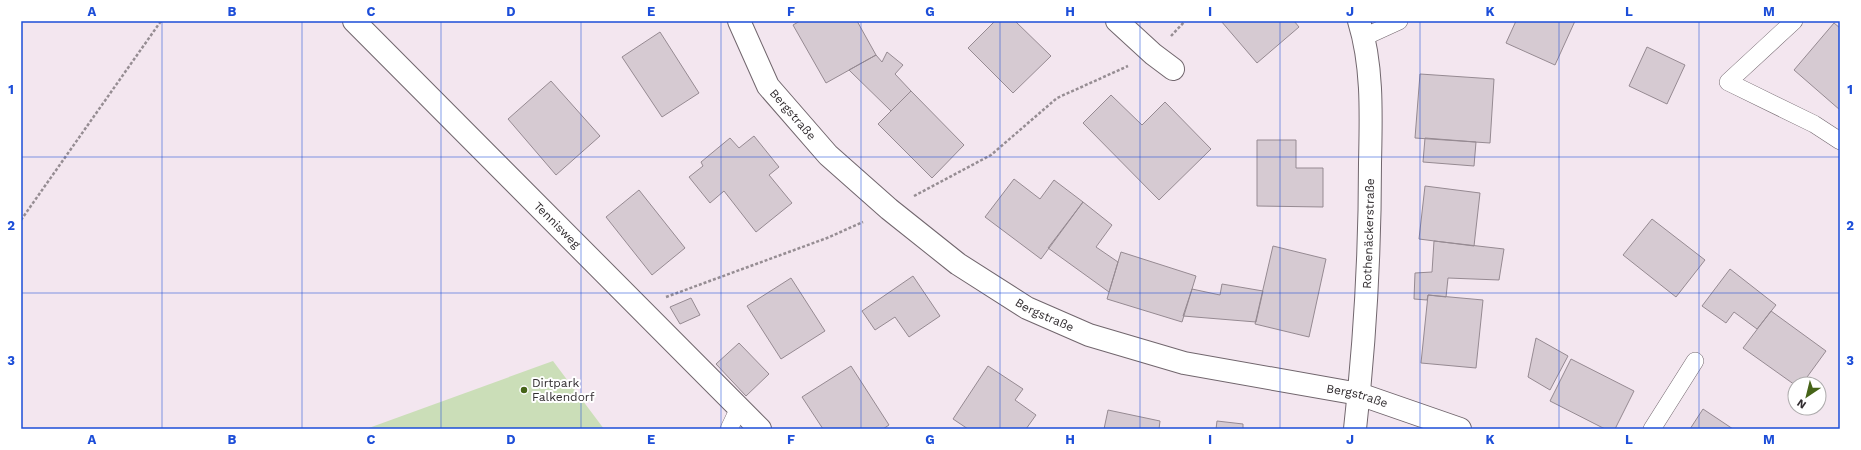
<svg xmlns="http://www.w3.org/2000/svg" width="1861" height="450" viewBox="0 0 1861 450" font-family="'Work Sans',sans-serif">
<rect width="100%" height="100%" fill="#f3e6ef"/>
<path fill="#cbdeb8" d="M553,361l51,68h-238z"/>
<path fill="#d6cad2" stroke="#968a92" d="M800,21h57l19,34 -50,28 -33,-58z
M995,21h20l36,35 -38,37 -45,-45z
M1221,21h73l5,6 -42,36z
M1516,21h59l-20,44 -49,-22z
M1834,23l6,5v82l-46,-40z
M660,32l39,61 -37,24 -40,-60z
M1647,47l38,18 -18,39 -38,-18z
M887,52l16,13 -8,9 16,17 -20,20 -42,-41 27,-15 6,7z
M1420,74l74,5 -4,64 -75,-5z
M551,81l49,55 -44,39 -48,-56z
M911,91l53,54 -32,33 -54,-54z
M1111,95l31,30 23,-23 46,47 -52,51 -76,-77z
M754,136l25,31 -10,8 23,28 -36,29 -32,-41 -14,12 -21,-26 14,-11 -2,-4 29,-24 9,10z
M1425,138l51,4 -2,24 -51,-4z
M1257,140h39v28h27v39l-66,-1z
M1014,179l26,20 14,-19 29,22 -42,57 -56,-42z
M1425,186l55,7 -6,53 -55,-7z
M639,190l46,58 -33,27 -46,-58z
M1083,202l29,23 -16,22 22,15 -9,30 -61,-44z
M1652,219l53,41 -29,37 -53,-42z
M1434,241l70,8 -5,31 -51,-2 -2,19 -18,-2 -1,5 -13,-1 1,-26 17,-1z
M1273,246l53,13 -17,78 -54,-13z
M1121,252l75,24 -14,46 -75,-23z
M1730,269l46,36 -19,24 -23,-17 -8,11 -24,-17z
M913,276l27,40 -31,21 -14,-20 -20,13 -13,-19z
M791,278l34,53 -44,28 -34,-53z
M1222,284l41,7 -7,31 -73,-6 9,-27 28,6z
M1428,295l55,5 -7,68 -55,-5z
M691,298l9,17 -20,9 -10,-17z
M1771,311l55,40 -24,33h-7v1l-52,-37z
M1536,338l32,18 -18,34 -22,-13z
M739,343l30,31 -23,22 -30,-32z
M1571,359l63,32 -19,38h-10l-55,-28z
M851,366l38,59 -6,4h-60l-21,-32z
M988,366l35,23 -8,11 21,15 -10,14h-58l-15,-10z
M1703,409l30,20h-43z
M1108,410l52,11 -1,8h-55z
M1217,421l26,3v5h-27z"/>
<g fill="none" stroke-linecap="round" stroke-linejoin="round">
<defs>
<path id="lane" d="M1794,21l-66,61 86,42 26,17
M1364,37l35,-16
M729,429l10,-21
M1652,429l43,-68"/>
<g id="street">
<path id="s1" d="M354,21l406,408"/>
<path id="s2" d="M739,21l29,65 60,69 61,54 69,55 69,44 62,27 95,28 175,31 101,35"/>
<path d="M1117,21l36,33 20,15"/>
<path id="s3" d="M1355,429c10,-88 15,-178 15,-266 1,-47 3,-97 -11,-142"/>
</g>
</defs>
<use href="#lane" stroke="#71666d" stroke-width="18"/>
<use href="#street" stroke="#71666d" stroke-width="24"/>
<path stroke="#968d93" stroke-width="2.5" stroke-dasharray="3 2" stroke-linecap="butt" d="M1171,36l14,-15
M914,196l77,-41 66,-57 71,-32
M21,220l140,-199
M666,297l161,-59 36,-16"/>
<use href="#lane" stroke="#fff" stroke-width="17"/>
<use href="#street" stroke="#fff" stroke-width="22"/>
</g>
<path fill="none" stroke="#1d4ed8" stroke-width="1" stroke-opacity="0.55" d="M162,21v408M302,21v408M441,21v408M581,21v408M721,21v408M861,21v408M1000,21v408M1140,21v408M1280,21v408M1420,21v408M1559,21v408M1699,21v408M21,157h1819M21,293h1819"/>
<circle fill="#466418" stroke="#fff" stroke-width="1.5" cx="524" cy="390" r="4"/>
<g text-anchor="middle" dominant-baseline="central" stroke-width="4" stroke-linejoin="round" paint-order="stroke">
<g font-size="12" fill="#322d30" stroke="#fff">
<text stroke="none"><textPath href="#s2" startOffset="109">Bergstraße</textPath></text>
<text stroke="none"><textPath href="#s1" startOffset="288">Tennisweg</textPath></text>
<text stroke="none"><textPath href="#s3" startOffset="196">Rothenäckerstraße</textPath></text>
<text stroke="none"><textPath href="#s2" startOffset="433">Bergstraße</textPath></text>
<text stroke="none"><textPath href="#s2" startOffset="757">Bergstraße</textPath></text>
</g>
<g font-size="12" fill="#322d30" stroke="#fff" text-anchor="start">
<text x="532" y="383">Dirtpark<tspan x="532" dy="14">Falkendorf</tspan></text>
</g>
</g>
<rect width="1861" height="450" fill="none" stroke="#ffffff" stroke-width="44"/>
<g transform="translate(1807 396) rotate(215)"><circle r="19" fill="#ffffff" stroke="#adabac"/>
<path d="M0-3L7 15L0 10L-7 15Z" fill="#466418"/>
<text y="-6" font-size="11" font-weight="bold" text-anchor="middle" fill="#322d30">N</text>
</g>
<rect x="22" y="22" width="1817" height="406" fill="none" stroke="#1d4ed8" stroke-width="1.5"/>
<g font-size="13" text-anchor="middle" font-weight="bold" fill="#1d4ed8">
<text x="92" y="16">A</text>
<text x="232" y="16">B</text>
<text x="371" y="16">C</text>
<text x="511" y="16">D</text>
<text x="651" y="16">E</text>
<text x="791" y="16">F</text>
<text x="930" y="16">G</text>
<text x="1070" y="16">H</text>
<text x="1210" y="16">I</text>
<text x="1350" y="16">J</text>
<text x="1490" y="16">K</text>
<text x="1629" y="16">L</text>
<text x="1769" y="16">M</text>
<text x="11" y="94">1</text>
<text x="1850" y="94">1</text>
<text x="11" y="230">2</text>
<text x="1850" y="230">2</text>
<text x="11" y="365">3</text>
<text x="1850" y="365">3</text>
<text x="92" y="444">A</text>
<text x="232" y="444">B</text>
<text x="371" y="444">C</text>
<text x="511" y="444">D</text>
<text x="651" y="444">E</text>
<text x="791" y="444">F</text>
<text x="930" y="444">G</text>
<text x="1070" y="444">H</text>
<text x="1210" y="444">I</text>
<text x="1350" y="444">J</text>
<text x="1490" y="444">K</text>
<text x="1629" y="444">L</text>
<text x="1769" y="444">M</text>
</g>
</svg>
